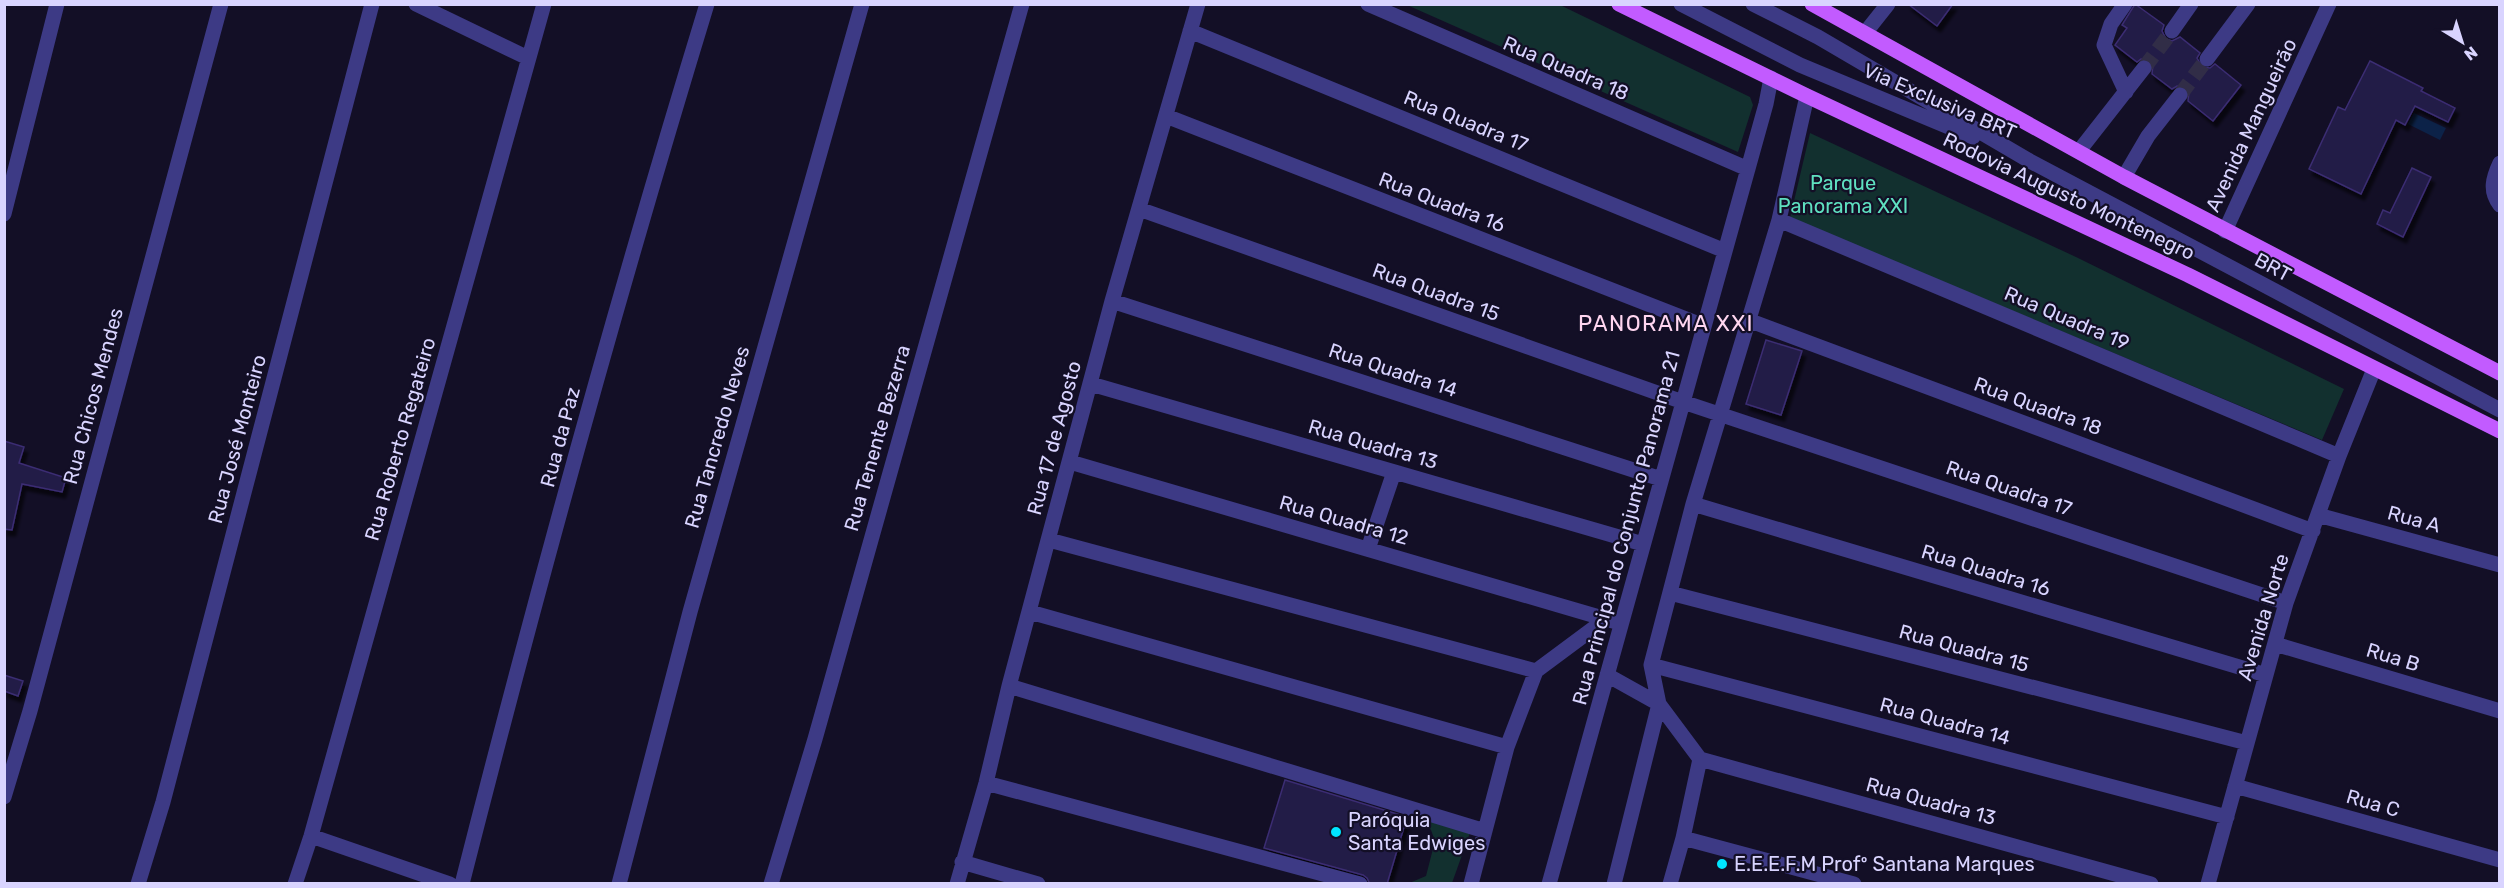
<svg xmlns="http://www.w3.org/2000/svg" width="2504" height="888" viewBox="0 0 2504 888" font-family="Rubik,sans-serif">
<defs>
<filter id="shadow"><feDropShadow dx="3.5" dy="6" stdDeviation="1.5" flood-color="#0009"/></filter>
</defs>
<rect width="100%" height="100%" fill="#130f26"/>
<path fill="#12302f" d="M1407,5h153l190,92 3,8 -15,47z
M1810,133l266,124 268,132 -22,51 -532,-222z
M1408,806l64,21 -20,56 -45,1 19,-8 9,-35 -4,-11z"/>
<path fill="#0c2248" d="M2414,113l32,15 -6,12 -32,-16z"/>
<path fill="#241b47" stroke="#3b2d73" stroke-width="1.5" filter="url(#shadow)" d="M1908,4h45l-16,22z
M2135,4l29,21 -2,6 4,8 6,2 8,-4 20,16 -3,5 5,9 8,1 5,-4 26,21 -28,36 -25,-20 1,-9 -3,-5 -9,-1 -5,3 -20,-15 1,-9 -3,-5 -9,-1 -4,3 -22,-17 12,-17 -5,-3z
M2370,61l53,27 -2,3 34,17 -7,14 -33,-16 -10,19 -9,-5 -35,74 -52,-25 29,-62 7,3z
M2412,168l19,9 -28,60 -26,-13 6,-14 7,3z
M1766,340l36,11 -21,64 -35,-11z
M4,441l20,6 -5,16 47,15 -4,14 -40,-8 -10,46 -8,-1z
M4,675l19,6 -5,15 -14,-5z
M1285,780l122,37 -20,67h-17l-3,-6 -4,-3 -99,-27z"/>
<g fill="none" stroke-linecap="round" stroke-linejoin="round">
<path stroke="#312d47" stroke-width="15" stroke-dasharray="15 8" stroke-linecap="butt" d="M2144,68l28,-37
M2180,95l27,-36"/>
<path stroke="#3d3a85" stroke-width="15" d="M416,4l112,54
M1368,4l380,165
M1681,4l119,61 173,72
M1753,4l65,33 210,123 472,250
M2125,4l-14,20 -7,21 22,47
M1190,31l535,220
M2172,31l19,-27
M1865,33l23,-29
M2207,59l41,-55
M1166,116l538,210
M2079,151l65,-83
M2500,163c-7,15 -11,28 0,42
M2124,177l24,-41 32,-41
M1139,209l544,193 603,201
M4,214l53,-210
M1779,220l560,236
M2225,231l104,-227
M1112,301l549,178
M1748,320l565,211
M1091,384l552,160
M1070,462l536,157
M1693,504l573,171
M2318,515l182,50
M1049,540l487,131
M1368,549l26,-77
M1670,593l577,150
M1030,612l477,135
M2275,644l225,67
M1651,665l576,152
M1607,675l52,29 41,55 -17,79 -13,46
M1009,686l476,145
M1700,759l451,125
M986,783l374,101
M2235,786l265,74
M4,797l26,-86 191,-707
M311,836l139,48
M1683,838l171,46
M962,862l76,22
M138,884l25,-82 209,-798
M295,884l16,-48 233,-832
M462,884c75,-295 156,-589 245,-880
M619,884l71,-272 172,-608
M771,884l44,-145 207,-735
M957,884l29,-101 23,-97 103,-385 86,-297
M1471,884l36,-137 29,-76 70,-52 7,2
M1549,884l217,-780 5,-26
M1614,884l45,-180 -8,-39 42,-161 86,-284 28,-124
M2208,884l78,-281 53,-147 35,-87"/>
<path stroke="#c25bff" stroke-width="15" d="M1619,4l188,92 381,179 312,156
M1812,4l312,173 376,196"/>
</g>
<g fill="#00e5ff" stroke="#130f26" stroke-width="2">
<circle cx="1336" cy="832" r="6"/>
<circle cx="1722" cy="864" r="6"/>
</g>
<g text-anchor="middle" dominant-baseline="central" stroke-width="4.5" stroke-linejoin="round" paint-order="stroke">
<g font-size="20" fill="#d9d4ff" stroke="#130f26">
<text transform="translate(1566 68) rotate(23)">Rua Quadra 18</text>
<text transform="translate(1940 101) rotate(23)">Via Exclusiva BRT</text>
<text transform="translate(1466 121) rotate(22)">Rua Quadra 17</text>
<text transform="translate(2251 125) rotate(-65)">Avenida Mangueirão</text>
<text transform="translate(2069 196) rotate(25)">Rodovia Augusto Montenegro</text>
<text transform="translate(1442 202) rotate(21)">Rua Quadra 16</text>
<text transform="translate(2273 267) rotate(28)">BRT</text>
<text transform="translate(1436 292) rotate(20)">Rua Quadra 15</text>
<text transform="translate(2067 318) rotate(23)">Rua Quadra 19</text>
<text transform="translate(1393 370) rotate(18)">Rua Quadra 14</text>
<text transform="translate(93 396) rotate(-75)">Rua Chicos Mendes</text>
<text transform="translate(2038 406) rotate(20)">Rua Quadra 18</text>
<text transform="translate(560 437) rotate(-75)">Rua da Paz</text>
<text transform="translate(717 437) rotate(-74)">Rua Tancredo Neves</text>
<text transform="translate(877 438) rotate(-74)">Rua Tenente Bezerra</text>
<text transform="translate(1054 438) rotate(-75)">Rua 17 de Agosto</text>
<text transform="translate(237 439) rotate(-75)">Rua José Monteiro</text>
<text transform="translate(400 439) rotate(-74)">Rua Roberto Regateiro</text>
<text transform="translate(1373 444) rotate(16)">Rua Quadra 13</text>
<text transform="translate(2009 488) rotate(19)">Rua Quadra 17</text>
<text transform="translate(2414 519) rotate(15)">Rua A</text>
<text transform="translate(1344 520) rotate(16)">Rua Quadra 12</text>
<text transform="translate(1626 528) rotate(-75)">Rua Principal do Conjunto Panorama 21</text>
<text transform="translate(1986 570) rotate(17)">Rua Quadra 16</text>
<text transform="translate(2263 617) rotate(-73)">Avenida Norte</text>
<text transform="translate(1964 648) rotate(15)">Rua Quadra 15</text>
<text transform="translate(2393 657) rotate(17)">Rua B</text>
<text transform="translate(1945 721) rotate(15)">Rua Quadra 14</text>
<text transform="translate(1931 801) rotate(15)">Rua Quadra 13</text>
<text transform="translate(2373 803) rotate(16)">Rua C</text>
</g>
<g font-size="20" fill="#5fe0c0" stroke="#130f26">
<text x="1843" y="183">Parque<tspan x="1843" dy="23">Panorama XXI</tspan></text>
</g>
<g font-size="20" fill="#d9d4ff" stroke="#130f26" text-anchor="start">
<text x="1348" y="820">Paróquia<tspan x="1348" dy="23">Santa Edwiges</tspan></text>
<text x="1734" y="864">E.E.E.F.M Profº Santana Marques</text>
</g>
<g font-size="22" letter-spacing="1.5" fill="#ffd6f0" stroke="#130f26">
<text x="1666" y="323">PANORAMA XXI</text>
</g>
</g>
<rect width="2504" height="888" fill="none" stroke="#d9d4ff" stroke-width="12"/>
<g transform="translate(2462 42) rotate(142)" stroke="#130f26" stroke-width="4.5" paint-order="stroke">
<path d="M0-4.5L10 22L0 15L-10 22Z" fill="#d9d4ff"/>
<text y="-9" font-size="16" font-weight="bold" text-anchor="middle" fill="#d9d4ff">N</text>
</g>
</svg>
